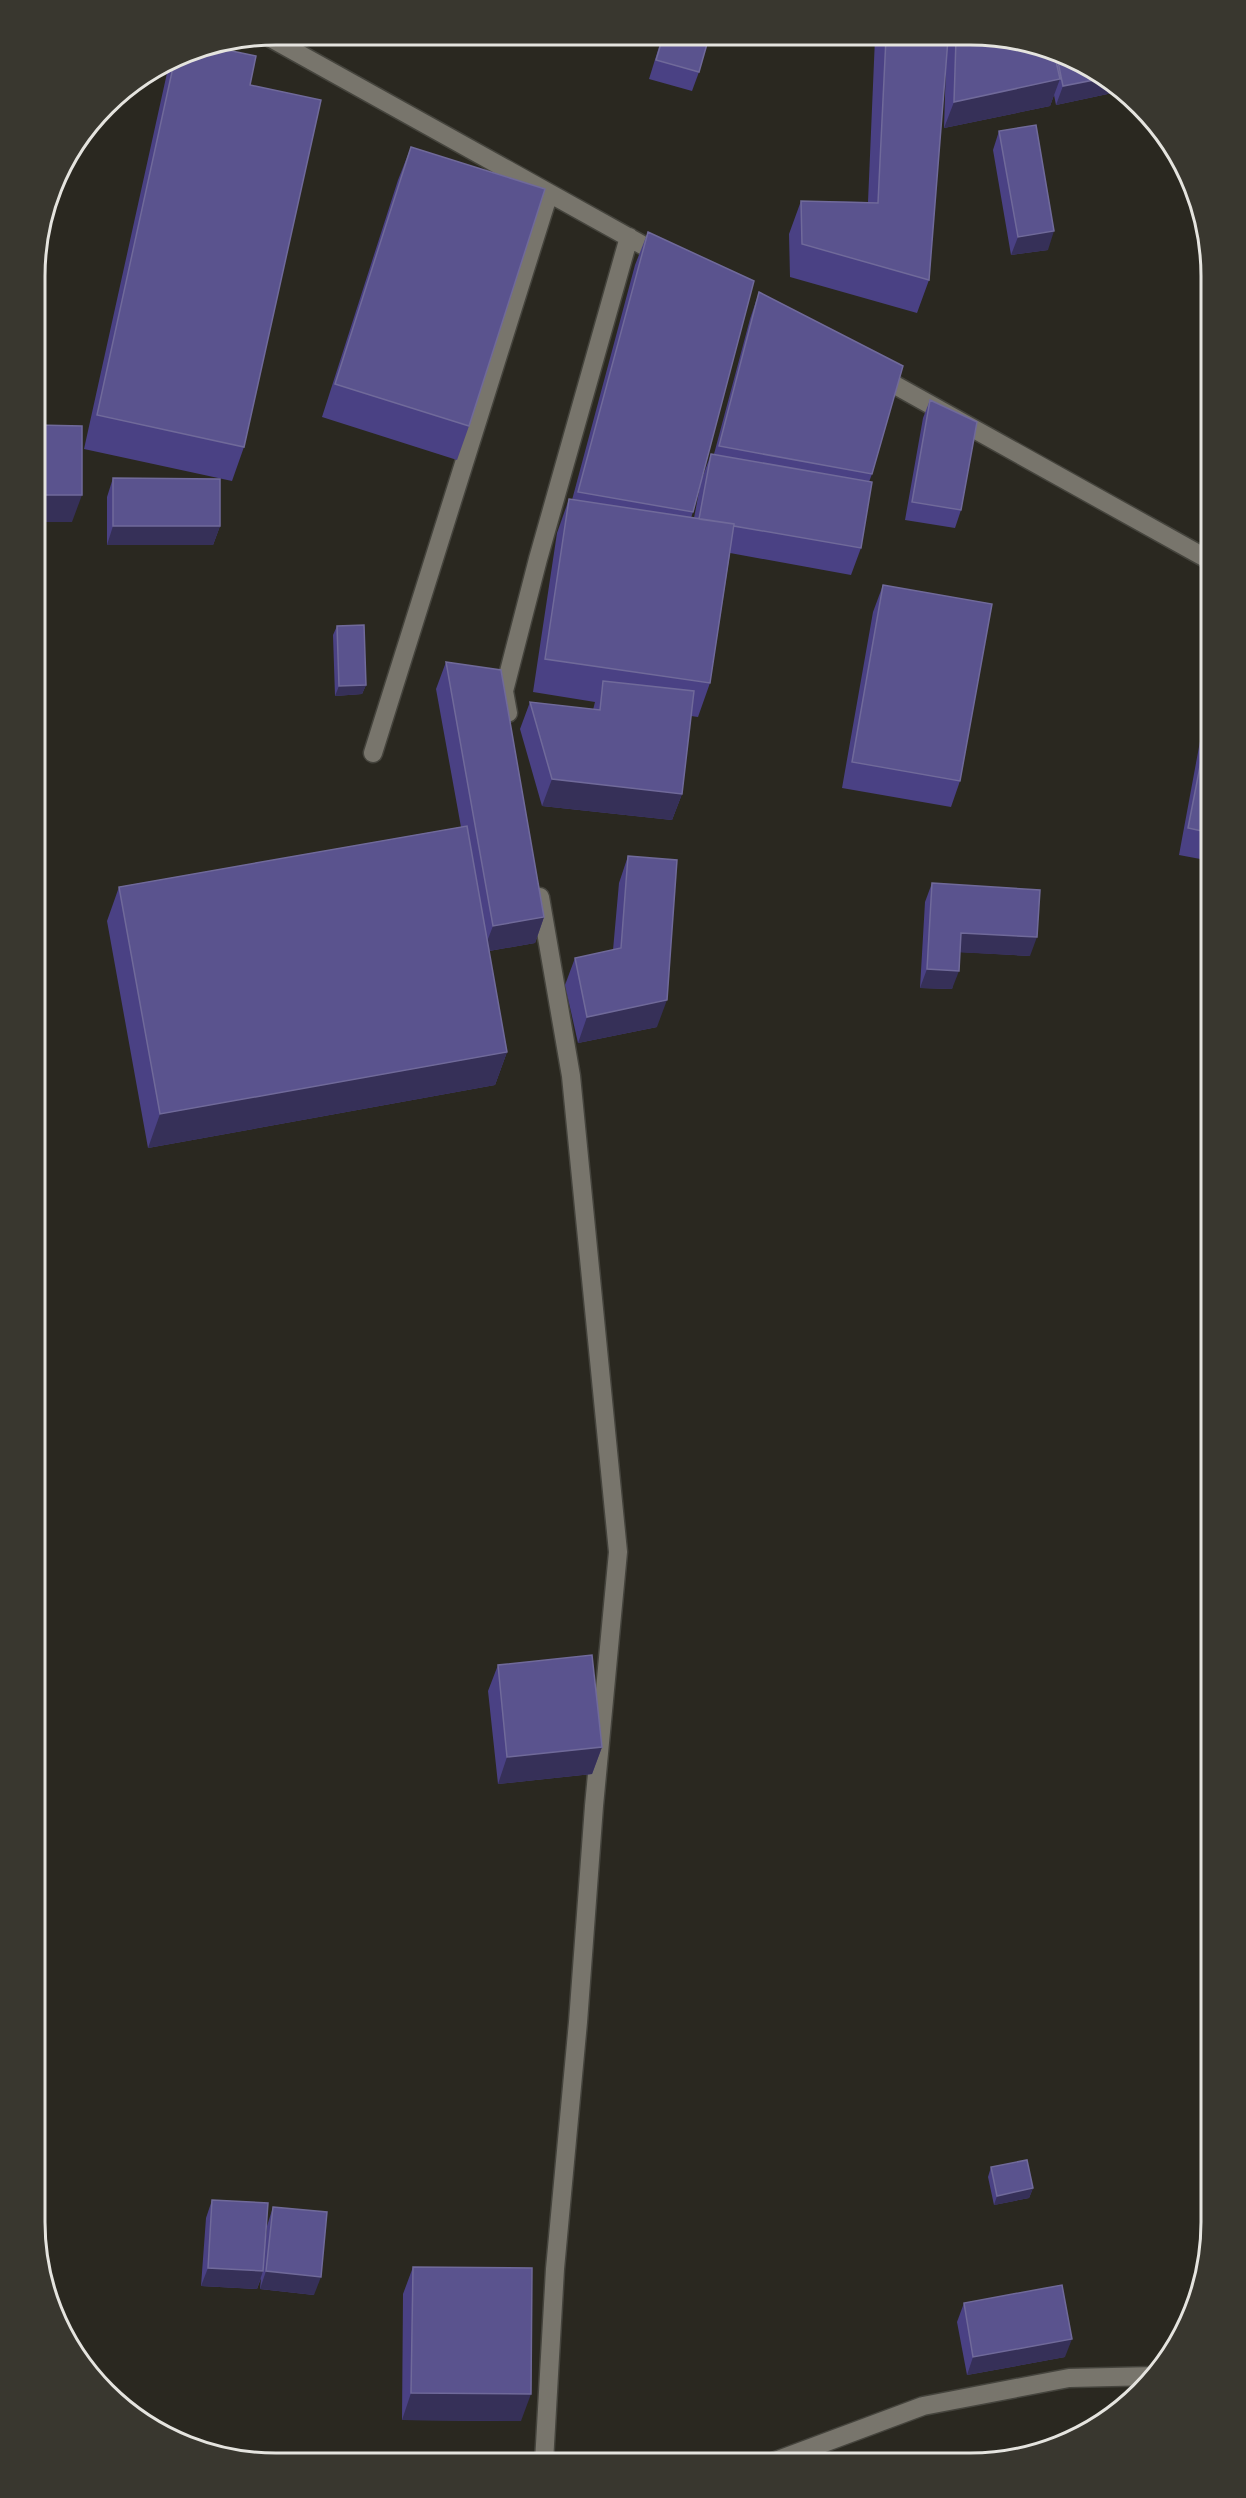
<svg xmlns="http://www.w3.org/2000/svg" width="1246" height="2498" viewBox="0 0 1246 2498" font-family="'Public Sans',sans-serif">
<rect width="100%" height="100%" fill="#2a2820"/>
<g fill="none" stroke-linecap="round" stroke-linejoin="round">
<defs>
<path id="minor" d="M267,36l397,221
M877,375l334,186
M508,713l-4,-22 34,-132 91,-322
M373,753l176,-560
M540,897l31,179 47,476 -24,254 -16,216 -23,247 -11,193
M770,2463l153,-57 146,-28 86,-2"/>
</defs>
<use href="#minor" stroke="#45443d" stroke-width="21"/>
<use href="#minor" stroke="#78756c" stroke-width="18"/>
</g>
<path fill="#4a4184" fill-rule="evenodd" d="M662,37h47l-10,35 -7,19 -43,-12z
M875,38l142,1 59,20 41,33 -61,13 -2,-10 -4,11 -106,22 2,-65 -17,217 -12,33 -127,-36 -1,-43 12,-33 67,1z
M184,53l66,32 -6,362 -12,34 -148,-32 83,-376 5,-13z
M999,131l49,119 -37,5 -18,-105z
M411,147l58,279 -12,34 -135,-43 76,-237z
M648,232l55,244 8,-22h3l36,-135 9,-27 113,182 -3,8 -8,66 -10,27 -121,-22 -20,130 -12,34 -7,-1 -9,78 -10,26 -130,-14 -22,-77 10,-27 63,8 2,-8 -62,-10 24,-159 12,-34 3,1 63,-235zM700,486l-6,32h-3l2,-6z
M930,400l31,110 -6,18 -50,-8 18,-102z
M113,478l107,48 -7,19h-106v-48z
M883,585l77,196 -9,26 -109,-19 31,-176z
M337,626l29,59 -4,9 -27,2 -2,-61z
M446,662l98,255 -9,26 -46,8 18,101 -12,33 -347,63 -41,-227 12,-34 342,-60 -25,-138z
M1211,710v151l-32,-6 22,-119z
M628,856l29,171 -79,16 -13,-58 10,-27 38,-8 6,-67z
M932,883l98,73 -70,-4 -8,37 -32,-1 5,-86z
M498,1665l104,82 -10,27 -94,10 -10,-93z
M991,2167l42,21 -4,10 -35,7 -6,-28z
M212,2200l54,36 1,-10 6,-19 41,88 -54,-6 1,-11 -4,11 -56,-3 5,-68z
M413,2267l108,154 -119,-1 1,-126z
M964,2303l101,54 -98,18 -10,-53z"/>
<path fill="#363058" d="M1104,78l15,10 -2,4 -61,13 7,-19z
M1060,79l-10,27 -106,22 10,-26z
M1054,231l-6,19 -37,5 7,-18z
M36,495h46l-10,27h-36z
M113,526h107l-7,19h-106z
M366,685l-4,9 -27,2 4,-10z
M552,779l130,15 -10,26 -130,-14z
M544,917l-9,26 -52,9 10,-26z
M961,933l76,4 -7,19 -76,-4z
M927,969l32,2 -7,18 -32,-1z
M667,1000l-10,27 -79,16 9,-26z
M507,1052l-12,33 -347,63 12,-34z
M602,1747l-10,27 -94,10 9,-27z
M1033,2188l-4,10 -35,7 3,-9z
M208,2268l55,3 -6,18 -56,-3z
M266,2271l55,6 -7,18 -54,-6z
M1072,2339l-7,18 -98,18 6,-18z
M411,2393l120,1 -10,27 -119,-1z"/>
<path fill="#5a538e" stroke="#706a9a" stroke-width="1.5" d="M663,37h46l-10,35 -43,-12z
M886,38l62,1 -19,241 -127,-36 -1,-43 77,2z
M956,39h61l37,13 6,27 -106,23z
M213,47l43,9 -6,29 71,15 -77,347 -147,-32 78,-357 9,-5z
M1056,52l20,7 28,19 -41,8z
M1036,125l18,106 -36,6 -19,-106z
M411,147l134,42 -76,237 -134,-42z
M648,232l106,49 -61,231 -115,-20z
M759,292l144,74 -31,108 -153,-28z
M930,400l47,22 -16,88 -49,-8z
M36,425l46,1v69h-46z
M711,454l161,28 -11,66 -127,-22v-2l-35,-5z
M113,478l107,1v47h-107z
M569,499l165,25 -24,159 -165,-24z
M883,585l109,19 -32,177 -108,-19z
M364,625l2,60 -27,1 -2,-60z
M446,662l55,8 43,247 -51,9z
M603,681l91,10 -12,103 -130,-15 -22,-77 70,8z
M1211,710v123l-23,-5z
M467,826l40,226 -347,62 -41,-227z
M628,856l49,4 -10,140 -80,17 -12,-59 46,-10z
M932,883l108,7 -3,47 -76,-4 -2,38 -32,-2z
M592,1655l10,92 -95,10 -9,-92z
M1027,2160l6,28 -36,8 -6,-29z
M212,2200l56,3 -5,68 -55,-3z
M273,2207l54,5 -6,65 -55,-6z
M413,2267l119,1 -1,126 -120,-1z
M1062,2285l10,54 -99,18 -9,-54z"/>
<path d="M0 0H1246V2498H0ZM276 45H970A231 231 0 0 1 1201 276V2222A231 231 0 0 1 970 2453H276A231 231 0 0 1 45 2222V276A231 231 0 0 1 276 45Z" fill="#39372f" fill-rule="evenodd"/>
<path fill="none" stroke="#e5e4df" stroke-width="3" d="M276 45H970A231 231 0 0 1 1201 276V2222A231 231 0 0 1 970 2453H276A231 231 0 0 1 45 2222V276A231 231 0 0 1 276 45Z"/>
</svg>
